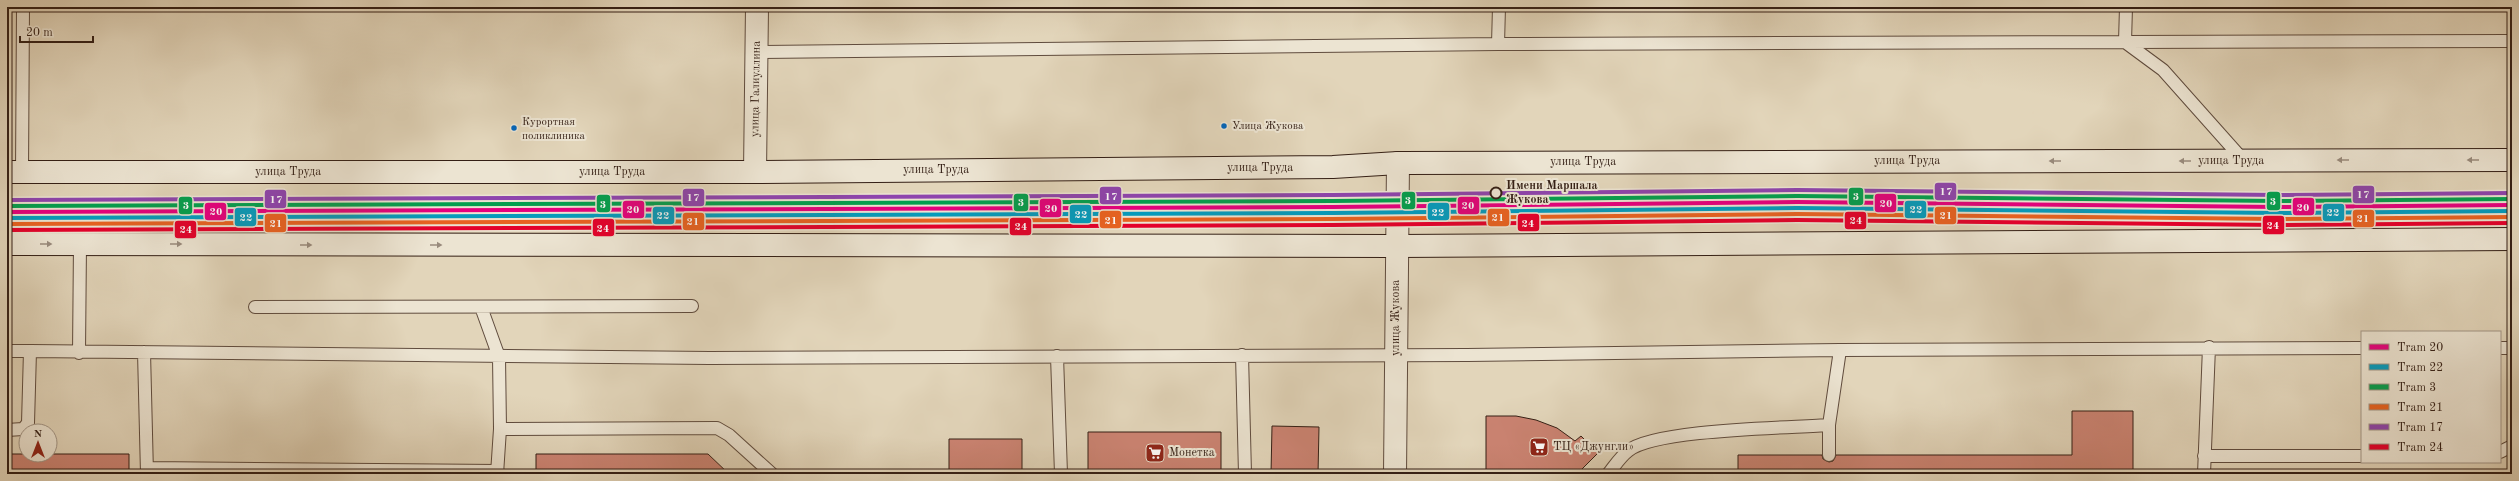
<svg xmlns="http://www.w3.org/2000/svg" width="2519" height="481" viewBox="0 0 2519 481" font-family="'Old Standard TT',serif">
<rect width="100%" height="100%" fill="#e2d5ba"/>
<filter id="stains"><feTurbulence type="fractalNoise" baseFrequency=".005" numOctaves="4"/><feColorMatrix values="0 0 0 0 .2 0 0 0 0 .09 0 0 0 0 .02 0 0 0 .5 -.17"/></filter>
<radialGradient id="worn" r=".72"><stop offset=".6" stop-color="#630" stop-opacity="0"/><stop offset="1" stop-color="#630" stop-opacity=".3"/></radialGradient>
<path fill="#cb8372" stroke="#341f15" d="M2072,411h61v63h-395v-19h84l1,4 6,3 4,-1 3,-6h236z
M1486,416h30l20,4 21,8 18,13 6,-5 17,17 -21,21h-91z
M1272,426l47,1 -1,47h-47z
M1088,432h133v42h-133z
M949,439h73v35h-73z
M7,454h122v20h-122z
M536,454h172l21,20h-193z"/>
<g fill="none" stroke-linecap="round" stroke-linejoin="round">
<defs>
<path id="service" d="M1498,44l1,-37
M757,52l741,-8 627,-2 1,-35
M2244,161l-81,-91 -38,-28 387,-1
M22,172l1,-165
M255,307l437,-1
M481,307l18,50 1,72 -3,45
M2500,348h12
M7,351h23
M144,352l3,122
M79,353l1,-109
M1242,355l3,119
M1057,356l4,118
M500,429l217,-1 12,7 43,39
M7,430l16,-1 5,-6 2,-72 680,7 757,-3 373,-5 522,-2
M2500,452l12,-6
M1829,455v-30l11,-75
M2204,456h158
M147,468l351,3
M1608,474c6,-7 12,-17 20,-23 26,-22 161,-23 201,-26
M2204,474l5,-127"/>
<path id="tertiary" d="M755,172l2,-165
M1395,474l3,-311"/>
<path id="secondary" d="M7,172h748l578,-5 65,-4 1114,-3
M7,244l1390,2 1115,-7"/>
</defs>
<use href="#service" stroke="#604c3e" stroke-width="14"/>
<use href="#tertiary" stroke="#604c3e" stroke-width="24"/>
<use href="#secondary" stroke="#341f15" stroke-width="24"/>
<use href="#service" stroke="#ece4d2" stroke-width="12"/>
<use href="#tertiary" stroke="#ece4d2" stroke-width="22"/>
<use href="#secondary" stroke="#ece4d2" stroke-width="22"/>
<defs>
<path id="tram-1" d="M7,212l1326,-5 464,-5 482,5 233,-2"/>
<path id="tram-2" d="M7,218l1326,-5 464,-5 482,5 233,-2"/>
<path id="tram-3" d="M7,206l1326,-5 464,-5 482,5 233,-2"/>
<path id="tram-4" d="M7,224l1326,-5 464,-5 482,5 233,-2"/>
<path id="tram-5" d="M7,200l1326,-5 464,-5 482,5 233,-2"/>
<path id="tram-6" d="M7,230l1326,-5 464,-5 482,5 233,-2"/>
</defs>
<use href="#tram-1" stroke="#ece4d2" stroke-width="7"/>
<use href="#tram-2" stroke="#ece4d2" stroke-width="7"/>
<use href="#tram-3" stroke="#ece4d2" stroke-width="7"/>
<use href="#tram-4" stroke="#ece4d2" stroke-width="7"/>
<use href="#tram-5" stroke="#ece4d2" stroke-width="7"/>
<use href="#tram-6" stroke="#ece4d2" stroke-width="7"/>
<use href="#tram-1" stroke="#e5007d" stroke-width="4"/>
<use href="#tram-2" stroke="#059bbc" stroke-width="4"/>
<use href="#tram-3" stroke="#039f4e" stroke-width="4"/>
<use href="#tram-4" stroke="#e86221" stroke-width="4"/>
<use href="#tram-5" stroke="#8e44ad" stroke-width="4"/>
<use href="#tram-6" stroke="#e4002b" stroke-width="4"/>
</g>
<defs><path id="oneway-solid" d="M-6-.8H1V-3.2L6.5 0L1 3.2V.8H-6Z"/></defs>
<g fill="#998b7d">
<use href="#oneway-solid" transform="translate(2343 160) rotate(180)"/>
<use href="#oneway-solid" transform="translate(2473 160) rotate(180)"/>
<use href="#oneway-solid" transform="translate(2055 161) rotate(180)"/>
<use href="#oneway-solid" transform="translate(2185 161) rotate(180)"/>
<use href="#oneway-solid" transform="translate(46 244)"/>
<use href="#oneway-solid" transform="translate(176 244)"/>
<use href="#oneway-solid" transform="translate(306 245)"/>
<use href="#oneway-solid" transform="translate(436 245)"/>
</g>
<defs>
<symbol id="supermarket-square" viewBox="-11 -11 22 22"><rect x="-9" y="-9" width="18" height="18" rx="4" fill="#8f2418" stroke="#ece4d2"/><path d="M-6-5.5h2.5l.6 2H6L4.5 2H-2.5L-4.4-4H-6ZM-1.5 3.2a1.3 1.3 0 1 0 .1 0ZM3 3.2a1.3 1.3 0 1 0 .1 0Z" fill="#fff"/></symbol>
</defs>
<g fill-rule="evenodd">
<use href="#supermarket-square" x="1528" y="436" width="22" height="22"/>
<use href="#supermarket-square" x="1144" y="442" width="22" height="22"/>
</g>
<g fill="#0065bd" stroke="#ece4d2" stroke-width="1.5">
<circle cx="1224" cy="126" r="3.5"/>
<circle cx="514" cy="128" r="3.5"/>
</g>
<circle fill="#ece4d2" stroke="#341f15" stroke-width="2" cx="1496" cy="193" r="5.5"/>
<g text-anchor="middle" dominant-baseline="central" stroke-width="4" stroke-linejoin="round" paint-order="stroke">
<g font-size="11" fill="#341f15" stroke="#ece4d2" text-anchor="start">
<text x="522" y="122">Курортная<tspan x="522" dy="14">поликлиника</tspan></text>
<text x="1232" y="126">Улица Жукова</text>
</g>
<g font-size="12" fill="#341f15" stroke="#ece4d2">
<text transform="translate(756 89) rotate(-89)">улица Галиуллина</text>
<text x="1907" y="161">улица Труда</text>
<text x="2231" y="161">улица Труда</text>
<text x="1583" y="162">улица Труда</text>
<text x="1260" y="168">улица Труда</text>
<text x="936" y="170">улица Труда</text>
<text x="288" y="172">улица Труда</text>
<text x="612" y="172">улица Труда</text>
<text transform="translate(1396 318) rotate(-90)">улица Жукова</text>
</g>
<g font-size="12" font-weight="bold" fill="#341f15" stroke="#ece4d2" text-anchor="start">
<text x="1506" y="186">Имени Маршала<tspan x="1506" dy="14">Жукова</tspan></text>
</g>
<g font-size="12" fill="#341f15" stroke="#ece4d2" text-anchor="start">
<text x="1553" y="447">ТЦ «Джунгли»</text>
<text x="1169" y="453">Монетка</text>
</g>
</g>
<g stroke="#ece4d2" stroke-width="1.5">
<rect x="1934" y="182" width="23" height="19" rx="4" fill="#8e44ad"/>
<rect x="2352" y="185" width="23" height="19" rx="4" fill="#8e44ad"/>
<rect x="1099" y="186" width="23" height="19" rx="4" fill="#8e44ad"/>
<rect x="1848" y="187" width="16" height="19" rx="4" fill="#039f4e"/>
<rect x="682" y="188" width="23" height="19" rx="4" fill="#8e44ad"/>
<rect x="264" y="189" width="23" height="20" rx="4" fill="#8e44ad"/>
<rect x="1401" y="191" width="15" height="19" rx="4" fill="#039f4e"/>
<rect x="2266" y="191" width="15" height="20" rx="4" fill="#039f4e"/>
<rect x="1013" y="193" width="16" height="19" rx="4" fill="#039f4e"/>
<rect x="1874" y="193" width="23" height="20" rx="4" fill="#e5007d"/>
<rect x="596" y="194" width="15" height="19" rx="4" fill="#039f4e"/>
<rect x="178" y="196" width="15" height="19" rx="4" fill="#039f4e"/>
<rect x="1457" y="196" width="23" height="19" rx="4" fill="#e5007d"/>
<rect x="2292" y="197" width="23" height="19" rx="4" fill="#e5007d"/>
<rect x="1039" y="198" width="23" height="20" rx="4" fill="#e5007d"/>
<rect x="1904" y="200" width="23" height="19" rx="4" fill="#059bbc"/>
<rect x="622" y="200" width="23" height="19" rx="4" fill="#e5007d"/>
<rect x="204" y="202" width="23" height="19" rx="4" fill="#e5007d"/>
<rect x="1427" y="202" width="23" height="19" rx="4" fill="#059bbc"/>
<rect x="2322" y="203" width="23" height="19" rx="4" fill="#059bbc"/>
<rect x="1069" y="204" width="23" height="20" rx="4" fill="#059bbc"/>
<rect x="652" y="206" width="23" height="19" rx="4" fill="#059bbc"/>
<rect x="1934" y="206" width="23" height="19" rx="4" fill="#e86221"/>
<rect x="234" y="207" width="23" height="20" rx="4" fill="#059bbc"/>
<rect x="1487" y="208" width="23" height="19" rx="4" fill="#e86221"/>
<rect x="2352" y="209" width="23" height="19" rx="4" fill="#e86221"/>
<rect x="1099" y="210" width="23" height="19" rx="4" fill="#e86221"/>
<rect x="1844" y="211" width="23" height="19" rx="4" fill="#e4002b"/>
<rect x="682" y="212" width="23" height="19" rx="4" fill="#e86221"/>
<rect x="1517" y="213" width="23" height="19" rx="4" fill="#e4002b"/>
<rect x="264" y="213" width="23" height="20" rx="4" fill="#e86221"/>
<rect x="2262" y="215" width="23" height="20" rx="4" fill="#e4002b"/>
<rect x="1009" y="217" width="23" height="19" rx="4" fill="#e4002b"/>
<rect x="592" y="218" width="23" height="19" rx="4" fill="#e4002b"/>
<rect x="174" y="220" width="23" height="19" rx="4" fill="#e4002b"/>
</g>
<g font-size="11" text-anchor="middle" font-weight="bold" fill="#fff">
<text x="1946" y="195">17</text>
<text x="2363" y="198">17</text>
<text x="1111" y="200">17</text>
<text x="1856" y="200">3</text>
<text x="693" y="201">17</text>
<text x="276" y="203">17</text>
<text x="1408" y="204">3</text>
<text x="2273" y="205">3</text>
<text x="1021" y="206">3</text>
<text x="1886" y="207">20</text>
<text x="603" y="208">3</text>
<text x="186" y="209">3</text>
<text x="1468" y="209">20</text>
<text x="2303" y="211">20</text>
<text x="1051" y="212">20</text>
<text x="1916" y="213">22</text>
<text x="633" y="213">20</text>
<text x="216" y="215">20</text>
<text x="1438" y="216">22</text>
<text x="2333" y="216">22</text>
<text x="1081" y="218">22</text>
<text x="663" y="219">22</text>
<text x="1946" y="219">21</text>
<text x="246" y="221">22</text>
<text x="1498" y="221">21</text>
<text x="2363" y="222">21</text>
<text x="1111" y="224">21</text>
<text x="1856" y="224">24</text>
<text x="693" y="225">21</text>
<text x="1528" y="227">24</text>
<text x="276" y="227">21</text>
<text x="2273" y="229">24</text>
<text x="1021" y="230">24</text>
<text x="603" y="232">24</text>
<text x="186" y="233">24</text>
</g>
<rect width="2519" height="481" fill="none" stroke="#e2d5ba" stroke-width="24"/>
<rect x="8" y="8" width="2503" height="465" fill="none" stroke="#341f15" stroke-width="2"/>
<rect x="12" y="12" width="2495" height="457" fill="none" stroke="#341f15"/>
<rect x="2361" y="331" width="140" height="132" fill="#ece4d2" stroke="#a29586"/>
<rect x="2369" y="344" width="20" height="6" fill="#e5007d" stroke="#a29586"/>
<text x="2397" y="351" font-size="12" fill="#341f15">Tram 20</text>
<rect x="2369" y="364" width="20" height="6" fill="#059bbc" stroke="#a29586"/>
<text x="2397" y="371" font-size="12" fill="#341f15">Tram 22</text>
<rect x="2369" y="384" width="20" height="6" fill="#039f4e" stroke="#a29586"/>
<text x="2397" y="391" font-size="12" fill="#341f15">Tram 3</text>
<rect x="2369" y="404" width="20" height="6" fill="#e86221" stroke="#a29586"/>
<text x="2397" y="411" font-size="12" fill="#341f15">Tram 21</text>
<rect x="2369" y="424" width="20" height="6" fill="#8e44ad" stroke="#a29586"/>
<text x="2397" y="431" font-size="12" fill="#341f15">Tram 17</text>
<rect x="2369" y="444" width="20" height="6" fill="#e4002b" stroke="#a29586"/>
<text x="2397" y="451" font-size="12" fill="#341f15">Tram 24</text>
<g transform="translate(38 443)"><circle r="19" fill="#ece4d2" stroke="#a29586"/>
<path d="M0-3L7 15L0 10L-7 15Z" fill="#8f2418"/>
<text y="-6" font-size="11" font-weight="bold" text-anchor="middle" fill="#341f15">N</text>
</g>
<path d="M20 36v6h73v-6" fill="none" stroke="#341f15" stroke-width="2"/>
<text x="26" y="36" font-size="12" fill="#341f15" stroke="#ece4d2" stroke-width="3" paint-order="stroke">20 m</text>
<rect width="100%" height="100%" filter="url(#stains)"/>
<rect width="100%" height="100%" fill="url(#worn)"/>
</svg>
